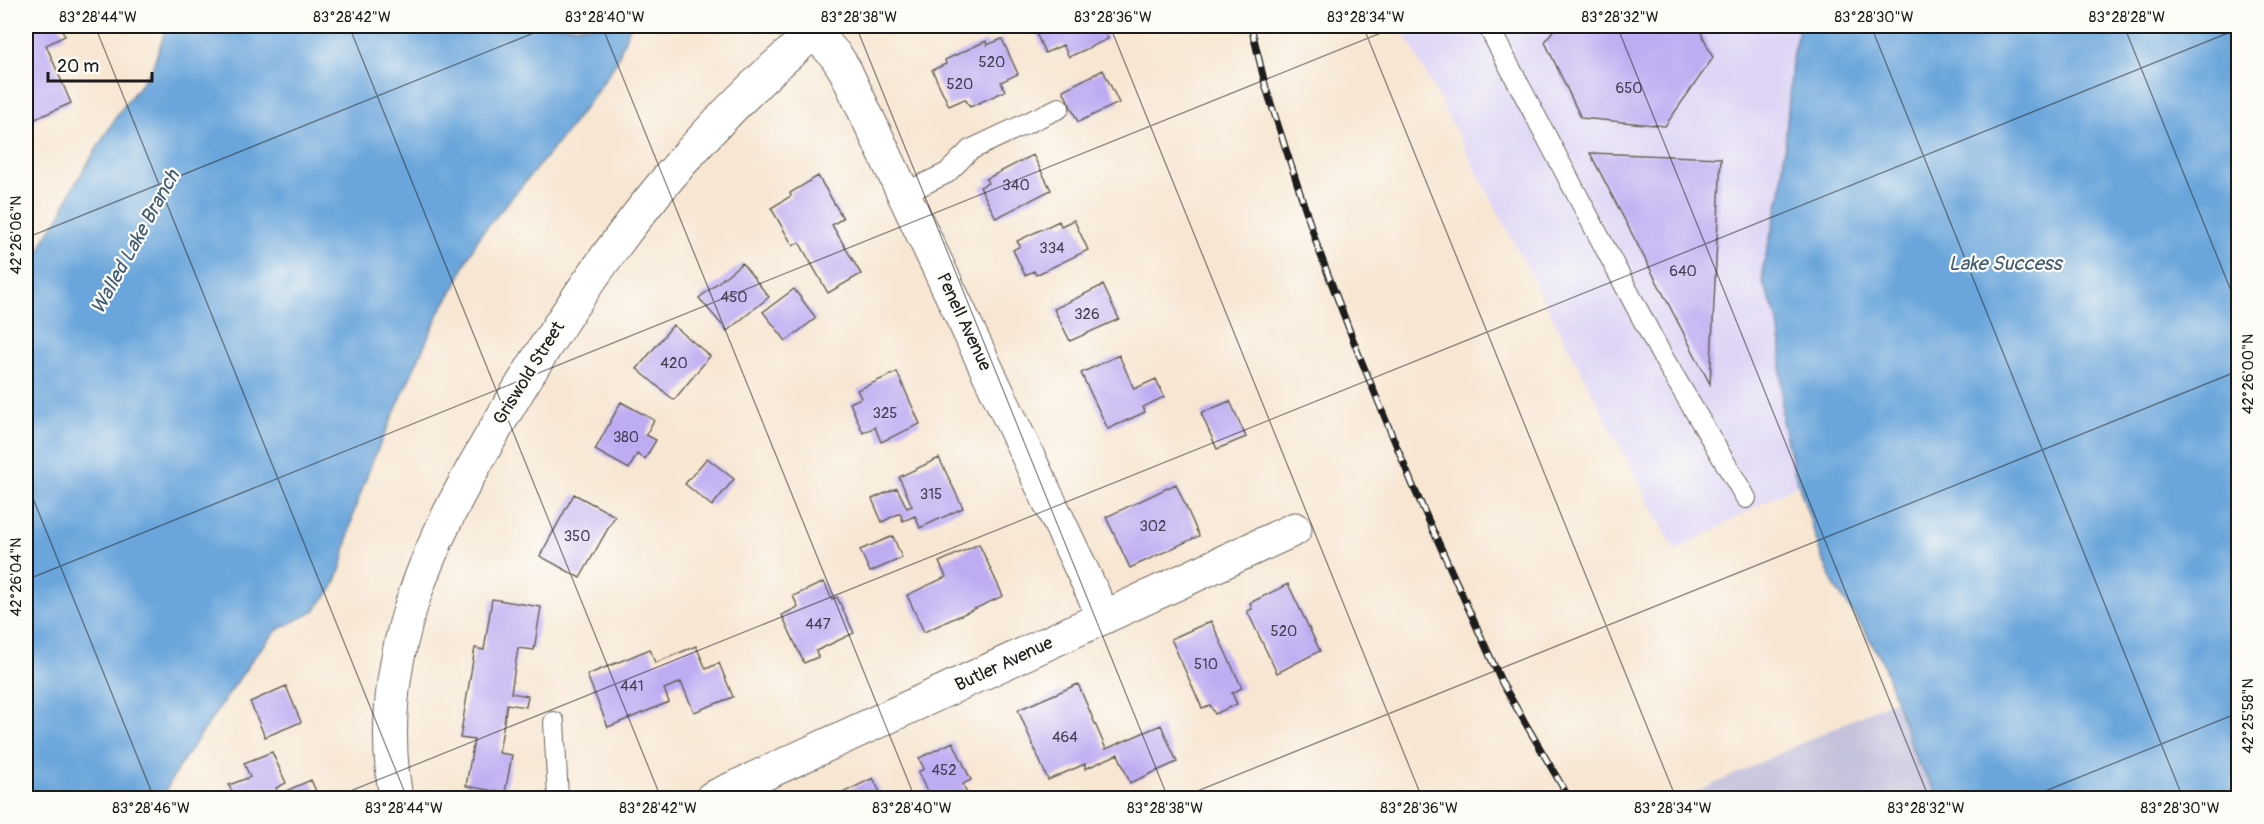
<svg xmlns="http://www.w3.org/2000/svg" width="2264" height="824" viewBox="0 0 2264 824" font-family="Pangolin,sans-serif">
<rect width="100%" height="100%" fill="#fdfcf7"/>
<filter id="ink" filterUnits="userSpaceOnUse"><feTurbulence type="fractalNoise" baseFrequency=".0167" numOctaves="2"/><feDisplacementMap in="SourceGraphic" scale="12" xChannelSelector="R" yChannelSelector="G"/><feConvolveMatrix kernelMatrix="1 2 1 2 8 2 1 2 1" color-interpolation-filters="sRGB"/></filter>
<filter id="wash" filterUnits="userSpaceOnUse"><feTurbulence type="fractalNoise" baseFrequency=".008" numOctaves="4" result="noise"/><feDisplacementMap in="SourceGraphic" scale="24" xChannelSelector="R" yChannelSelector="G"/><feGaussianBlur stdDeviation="1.35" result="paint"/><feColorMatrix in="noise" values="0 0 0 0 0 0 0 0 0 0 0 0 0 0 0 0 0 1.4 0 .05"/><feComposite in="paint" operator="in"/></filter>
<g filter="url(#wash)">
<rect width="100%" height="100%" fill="#f7e6d2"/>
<path fill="#ded5f5" d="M1401,26h399l-7,26 -12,141 -18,74v16l14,34 4,27 1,76 16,64 -123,67z"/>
<path fill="#c3c1db" d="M2238,540v258h-554z"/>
<path fill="#6aa6db" stroke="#43617c" stroke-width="1.5" d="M167,26h463l-14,37 -21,31 -38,50 -76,90 -13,24 -13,29 -15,24 -67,149 -19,51 -12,54 -9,23 -20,24 -36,18 -23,27 -76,111 -16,30h-136v-515l20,-47 15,-22 11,-25 46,-75 34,-45z
M1800,26h438v772h-297l-24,-36 -34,-99 -18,-32 -30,-44 -13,-30 -29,-90 -11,-47 -1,-76 -4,-27 -14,-34v-16l18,-74 12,-141z"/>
<g id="blocks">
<path fill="#bdacf2" d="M26,26h34l5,10 -19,9 25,58 -36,16 -2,6 -7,7z
M1033,26h69l6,13 -39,18 -6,-12 -18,8z
M1556,26h142l15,32 -48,68 -84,-8 -36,-76z
M1002,39l16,35 -17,8 4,9 -35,16 -5,-8 -16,7 -17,-36 14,-6 -1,-4 41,-19 1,4z
M1103,70l16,33 -41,19 -15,-32z
M1590,153l131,5 -11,226z
M1033,155l18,35 -55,28 -16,-31 8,-4 -2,-4z
M818,176l25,42 -11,7 29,49 -33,19 -29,-51 -6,4 -22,-38 20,-12 -1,-3z
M1074,220l14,30 -52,25 -2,-4 -9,4 -12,-25 7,-4 -3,-5 42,-20 2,5z
M742,263l27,34 -42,34 -28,-33z
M1103,285l16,34 -49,22 -16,-32z
M794,289l22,29 -30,23 -23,-29z
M673,325l37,31 -36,44 -37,-31z
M1119,355l15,34 22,-10 8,18 -21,10 2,5 -37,17 -27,-56z
M897,372l23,52 -39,18 -6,-15 -12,6 -13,-30 11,-5 -4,-8z
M1230,401l16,36 -29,12 -16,-36z
M621,402l33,18 -8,15 10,5 -11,19 -8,-5 -8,15 -34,-19z
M707,458l27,21 -22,27 -27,-22z
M939,458l24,50 -43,20 -5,-12 -12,5 -3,-8 -18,9 -10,-23 25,-11 10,20 5,-2 -13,-29z
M1176,484l23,52 -69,32 -24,-51z
M574,494l41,22 -35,62 -40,-22z
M893,536l9,22 -32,14 -10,-22z
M979,544l24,52 -79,36 -17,-37 39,-18 -7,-15z
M824,582l8,17 5,-2 17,36 -38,18 2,6 -14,6 -22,-48 16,-8 -5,-11z
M1288,584l32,67 -43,22 -30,-62 5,-2 -2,-6z
M492,599l49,8 -7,43 -16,-2 -7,45 17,3 -2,11 -19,-3 -8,49 13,2 -7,38 -39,-7 8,-46 -14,-2 15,-90 9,2z
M1211,621l31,67 -10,5 5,11 -22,10 -5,-9 -8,3 -31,-69z
M696,646l10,23 13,-6 14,34 -39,15 -13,-30 -17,7 5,13 -61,25 -21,-52 63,-26 5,14z
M1078,684l28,65 55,-24 16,37 -47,21 -12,-29 -33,15v-5l-37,16 -30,-70z
M286,686l15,36 -36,15 -15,-35z
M953,742l18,38 -8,4 6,14h-39l-12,-26 6,-3 -5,-11z
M272,752l14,31 -10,5 3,6 32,-14 8,18h-84l-6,-13 21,-8 -6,-14z
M873,778l10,20h-41l-2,-4z"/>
</g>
</g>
<g filter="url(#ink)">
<use href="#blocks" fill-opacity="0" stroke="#69635c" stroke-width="1.5"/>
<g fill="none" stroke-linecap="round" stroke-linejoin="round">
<defs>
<path id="service" d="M1488,26l173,328 85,144
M903,194l44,-21 23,-23 89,-42
M554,722l4,76"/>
<path id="minor" d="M814,32l22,24 9,14 259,547
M712,798l583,-269"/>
<path id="tertiary" d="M396,798c-27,-153 46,-281 122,-407 83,-138 179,-264 304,-365"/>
</defs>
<use href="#service" stroke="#69635c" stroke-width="22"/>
<use href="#minor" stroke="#69635c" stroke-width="35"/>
<use href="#tertiary" stroke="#69635c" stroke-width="35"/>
<use href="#service" stroke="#fff" stroke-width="20"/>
<use href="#minor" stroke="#fff" stroke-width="33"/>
<use href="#tertiary" stroke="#fff" stroke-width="33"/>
<defs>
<path id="rail" d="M1251,26l15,62 52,160 39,102 56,136 89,197 67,115"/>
</defs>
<use href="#rail" stroke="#1c1c1c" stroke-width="7"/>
<use href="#rail" stroke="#fdfcf7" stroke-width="4.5" stroke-dasharray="14" stroke-linecap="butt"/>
</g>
</g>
<path fill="none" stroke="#1c1c1c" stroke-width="1.5" stroke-opacity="0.45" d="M95,26l312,772M349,26l312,772M602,26l313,772M856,26l312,772M1110,26l312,772M1363,26l313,772M1617,26l312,772M1871,26l312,772M2124,26l114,282M26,238l525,-212M26,481l128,317M26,580l1372,-554M333,798l1905,-769M1180,798l1058,-427M2028,798l210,-85"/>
<g text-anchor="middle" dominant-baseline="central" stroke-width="4.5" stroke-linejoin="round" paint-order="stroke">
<g font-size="15" fill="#444052">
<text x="992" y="62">520</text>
<text x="960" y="84">520</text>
<text x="1629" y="88">650</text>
<text x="1016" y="185">340</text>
<text x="1052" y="248">334</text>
<text x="1683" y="271">640</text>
<text x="734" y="297">450</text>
<text x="1087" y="314">326</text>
<text x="674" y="363">420</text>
<text x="885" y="413">325</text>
<text x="626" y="437">380</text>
<text x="931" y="494">315</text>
<text x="1153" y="526">302</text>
<text x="577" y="536">350</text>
<text x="818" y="624">447</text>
<text x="1284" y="631">520</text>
<text x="1206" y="664">510</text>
<text x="632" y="686">441</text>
<text x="1065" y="737">464</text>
<text x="944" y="770">452</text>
</g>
<g font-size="18" fill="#1c1c1c" stroke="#fdfcf7">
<text transform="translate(964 322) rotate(65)">Penell Avenue</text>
<text transform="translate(529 373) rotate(-58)">Griswold Street</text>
<text transform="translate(1004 664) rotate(-25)">Butler Avenue</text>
</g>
<g font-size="20" font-style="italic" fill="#3f5a72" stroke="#fdfcf7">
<text transform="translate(135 242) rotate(-61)">Walled Lake Branch</text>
<text x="2005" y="263">Lake Success</text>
</g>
</g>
<rect width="2264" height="824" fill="none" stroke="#fdfcf7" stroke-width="66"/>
<path d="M48 72v9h104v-9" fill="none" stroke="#1c1c1c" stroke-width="3"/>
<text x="57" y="72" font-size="18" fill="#1c1c1c" stroke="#fdfcf7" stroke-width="4.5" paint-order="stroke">20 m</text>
<rect x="33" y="33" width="2198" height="758" fill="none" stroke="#1c1c1c" stroke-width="2"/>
<g font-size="15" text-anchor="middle" fill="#1c1c1c">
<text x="98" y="22">83°28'44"W</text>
<text x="352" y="22">83°28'42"W</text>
<text x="605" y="22">83°28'40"W</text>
<text x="859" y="22">83°28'38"W</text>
<text x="1113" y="22">83°28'36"W</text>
<text x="1366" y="22">83°28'34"W</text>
<text x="1620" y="22">83°28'32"W</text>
<text x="1874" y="22">83°28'30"W</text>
<text x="2127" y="22">83°28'28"W</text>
<text transform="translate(16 235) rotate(-90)" y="5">42°26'06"N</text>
<text transform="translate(2248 374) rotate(-90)" y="5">42°26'00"N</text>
<text transform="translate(16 577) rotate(-90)" y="5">42°26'04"N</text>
<text transform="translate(2248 716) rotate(-90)" y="5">42°25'58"N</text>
<text x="151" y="813">83°28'46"W</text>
<text x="404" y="813">83°28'44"W</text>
<text x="658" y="813">83°28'42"W</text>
<text x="912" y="813">83°28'40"W</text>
<text x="1165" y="813">83°28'38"W</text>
<text x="1419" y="813">83°28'36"W</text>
<text x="1673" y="813">83°28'34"W</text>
<text x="1926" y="813">83°28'32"W</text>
<text x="2180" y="813">83°28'30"W</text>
</g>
</svg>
